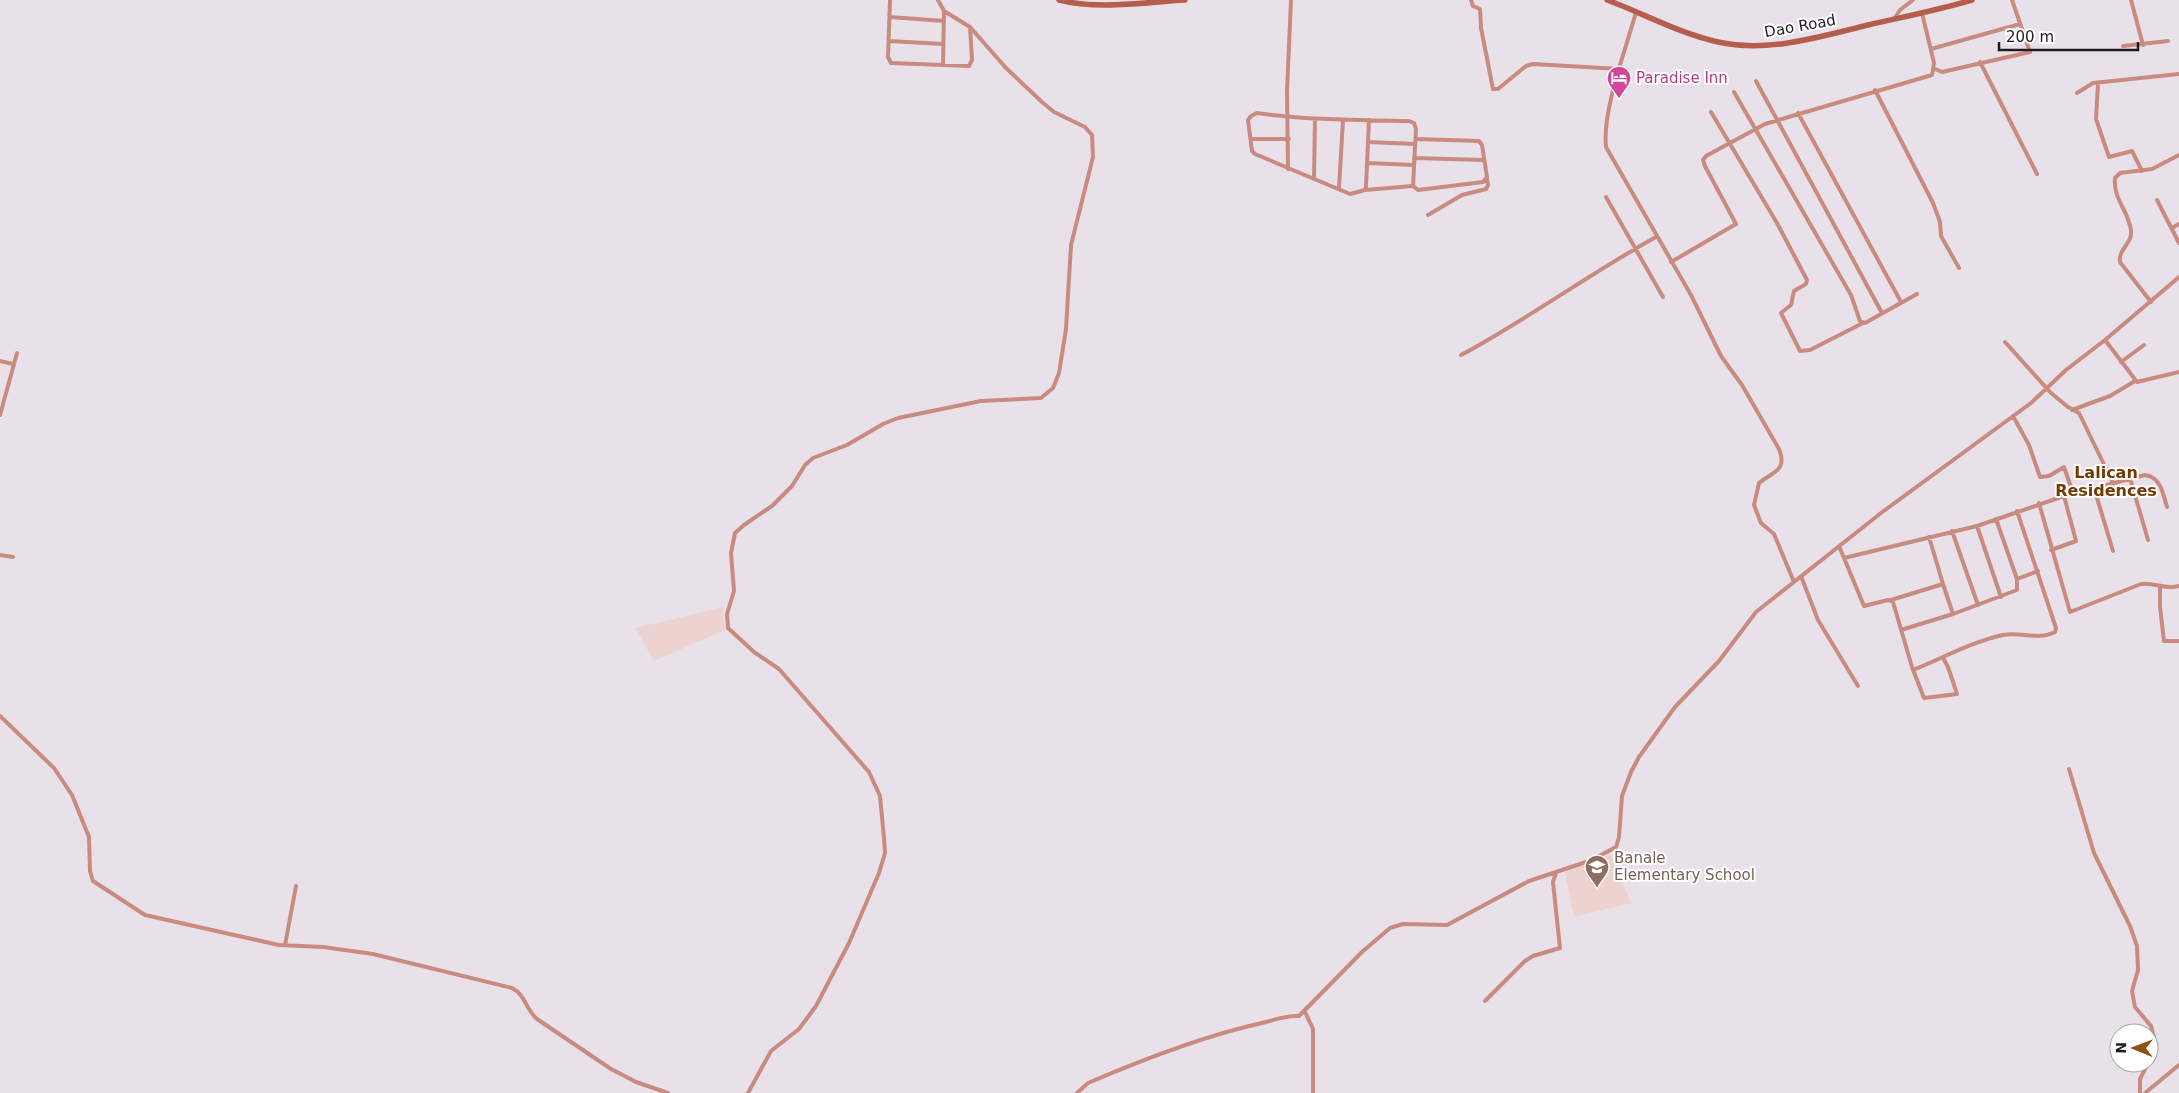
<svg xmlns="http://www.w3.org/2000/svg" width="2179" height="1093" viewBox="0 0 2179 1093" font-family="'DejaVu Sans',sans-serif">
<rect width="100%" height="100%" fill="#e9e1ea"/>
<path fill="#edd3cf" d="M724,607l-1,7 2,16 -71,31 -19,-33z
M1611,854l20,49 -57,14 -9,-45z"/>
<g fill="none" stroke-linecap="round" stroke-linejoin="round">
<path stroke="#c98b7f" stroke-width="4" d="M890,0l-2,57 3,6 78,3 3,-6 -2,-33
M1471,0l2,6 7,3 1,19 12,61h5l28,-23 7,-2 87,5
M2131,0l12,45
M1636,12c-10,37 -34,99 -30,135l85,148 30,61 21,29 37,64c9,22 -7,23 -20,34l-5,22 7,18 13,11 20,48
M890,17l54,4
M1894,19l6,-9 13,-10
M889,41l54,3
M2123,46l45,-5
M1931,49l89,-25
M1980,62l57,112
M943,65l1,-54
M1935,69l7,3 88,-20 -18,-52
M1756,81l126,232
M2098,83l-2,36 13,38 23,-6 10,20
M1875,90l58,113 7,19 1,14 18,32
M1734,92l117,203 9,26 5,2 52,-29
M2077,93l16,-10 86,-9
M1711,112l66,111 30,57 -1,4 -12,7 -3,14 -10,8 19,38 10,-1 53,-27
M1798,113l103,189
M1251,139h38
M1368,142l47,2
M1414,158l70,2
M1368,163l46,2
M1288,169l-1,-78 4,-91
M1314,178l1,-59
M1413,186l5,4 65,-8 4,-5 -5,-32 -3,-4 -63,-2
M1339,188l4,-68
M1365,190l48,-4 3,-57 -2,-6 -5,-2c-51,-1 -102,-1 -152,-8l-6,3 -3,4 4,31 3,3 95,40 15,-4 1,-4 3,-66
M1606,197l57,100
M2157,200l22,43
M1428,215l34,-20 24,-6 2,-4 -1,-6
M2172,228l7,-4
M1671,262l65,-38 -31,-58 -2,-6 3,-4 59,-32 167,-49 2,-12 -12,-50
M2151,302l-31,-40c-2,-13 13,-19 11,-32 -3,-20 -18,-31 -16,-52l5,-5 32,-4 27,-14
M2105,340l32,42 42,-10
M2005,342l46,51 17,14 11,6 34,70
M1461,355c67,-36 128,-81 195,-118
M0,361l13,3
M2121,362l23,-17
M2072,410l38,-14 25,-15
M0,415l17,-62
M2013,416l16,29 11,32 9,-1 15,-9 9,26
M2130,478l18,62
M2094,488l19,63
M2039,503l31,109 71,-28c14,-2 24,6 38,2
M1977,526l24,71
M1952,531l26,74
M1839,546l25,60 24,-6 5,2 19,65 12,31 33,-4 -9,-27 -5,-9
M2051,550l25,-9 -12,-45
M0,555l13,2
M1844,558l133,-32 87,-30 81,-21c16,2 18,19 22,32
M1801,576l17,44 40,66
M2017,579l21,-8
M1943,584l10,30 64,-24v-11l-21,-60
M2160,586v21l4,34h15
M1891,600l52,-16 -14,-47
M1901,630l52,-16
M1913,670c30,-12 58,-28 90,-35 17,-4 35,6 52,-3l1,-4 -39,-117
M0,716l54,52 18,27 17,42 1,34 3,10 52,34 134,30 44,2 50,7 139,34c14,7 13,21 25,31l74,50 25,13 32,11
M2069,769l25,84 36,73 7,20 1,24 -6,21 3,16 16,19 5,20 -7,14
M285,945l11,-59
M1485,1001l40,-40 8,-5 27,-8 -7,-66 3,-9
M1305,1012l8,17v64
M748,1093l23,-42 28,-22 17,-23 33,-63 30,-70 6,-20 -1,-15 -4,-42 -11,-24 -90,-103 -25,-17 -26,-24 -1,-14 7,-23 -3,-38 4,-20 9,-8 28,-19 20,-20 13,-21 8,-7 34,-13 36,-21 15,-6 83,-17 60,-3 12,-10 6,-15 7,-44 5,-84 22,-88 -1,-22 -7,-8 -31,-15 -12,-10 -36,-34 -36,-41 -26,-16 -6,-11
M1077,1093l11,-10c56,-24 115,-47 174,-60 13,-3 24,-8 37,-7l63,-64 28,-24 13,-4 44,1 82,-44 63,-21 24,-13 3,-10 3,-41 9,-24 8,-15 36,-50 44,-46 37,-49 125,-99 150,-110 35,-33 39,-30 74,-63
M2140,1093v-14l8,-16
M2145,1093l34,-28"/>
<path stroke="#b75d4d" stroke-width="5.5" d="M1059,0c40,10 86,2 126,0
M1607,0c38,14 71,33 111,42 50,11 101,-5 150,-17 35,-8 70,-15 104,-25"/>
</g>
<defs>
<symbol id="hotel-pin" viewBox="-11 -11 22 30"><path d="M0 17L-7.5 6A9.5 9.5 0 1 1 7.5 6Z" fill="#d1479c" stroke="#fff"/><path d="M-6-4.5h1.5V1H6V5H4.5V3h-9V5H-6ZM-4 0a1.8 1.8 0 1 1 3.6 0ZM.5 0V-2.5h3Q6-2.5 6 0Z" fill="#fff"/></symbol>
<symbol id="school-pin" viewBox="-11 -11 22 30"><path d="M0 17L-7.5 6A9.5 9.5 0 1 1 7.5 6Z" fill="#8d6e63" stroke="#fff"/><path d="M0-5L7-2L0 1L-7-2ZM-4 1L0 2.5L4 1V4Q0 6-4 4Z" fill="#fff"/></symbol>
</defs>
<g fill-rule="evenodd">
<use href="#hotel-pin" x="1605" y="64" width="28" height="38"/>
<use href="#school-pin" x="1583" y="853" width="28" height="38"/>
</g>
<g text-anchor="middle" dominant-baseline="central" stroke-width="4" stroke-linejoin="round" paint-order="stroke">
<g font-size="15" fill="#1f1c20" stroke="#fff">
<text transform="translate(1800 26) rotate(-10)">Dao Road</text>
</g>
<g font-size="15" fill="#b23c85" stroke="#fff" text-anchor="start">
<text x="1636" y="78">Paradise Inn</text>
</g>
<g font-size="15" fill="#785e54" stroke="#fff" text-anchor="start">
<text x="1614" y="858">Banale<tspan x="1614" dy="17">Elementary School</tspan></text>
</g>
<g font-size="16" font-weight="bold" fill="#723a00" stroke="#fff">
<text x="2106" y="472">Lalican<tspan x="2106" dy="18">Residences</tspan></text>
</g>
</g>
<g transform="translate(2134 1048) rotate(271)"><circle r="24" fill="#ffffff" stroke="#a5a4a6"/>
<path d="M0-4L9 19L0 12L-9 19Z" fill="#8f5116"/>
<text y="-8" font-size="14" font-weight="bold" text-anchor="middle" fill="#1f1c20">N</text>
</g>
<path d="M1999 42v8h139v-8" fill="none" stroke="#1f1c20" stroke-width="2.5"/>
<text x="2006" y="42" font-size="15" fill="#1f1c20" stroke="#ffffff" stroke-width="4" paint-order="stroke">200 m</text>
</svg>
